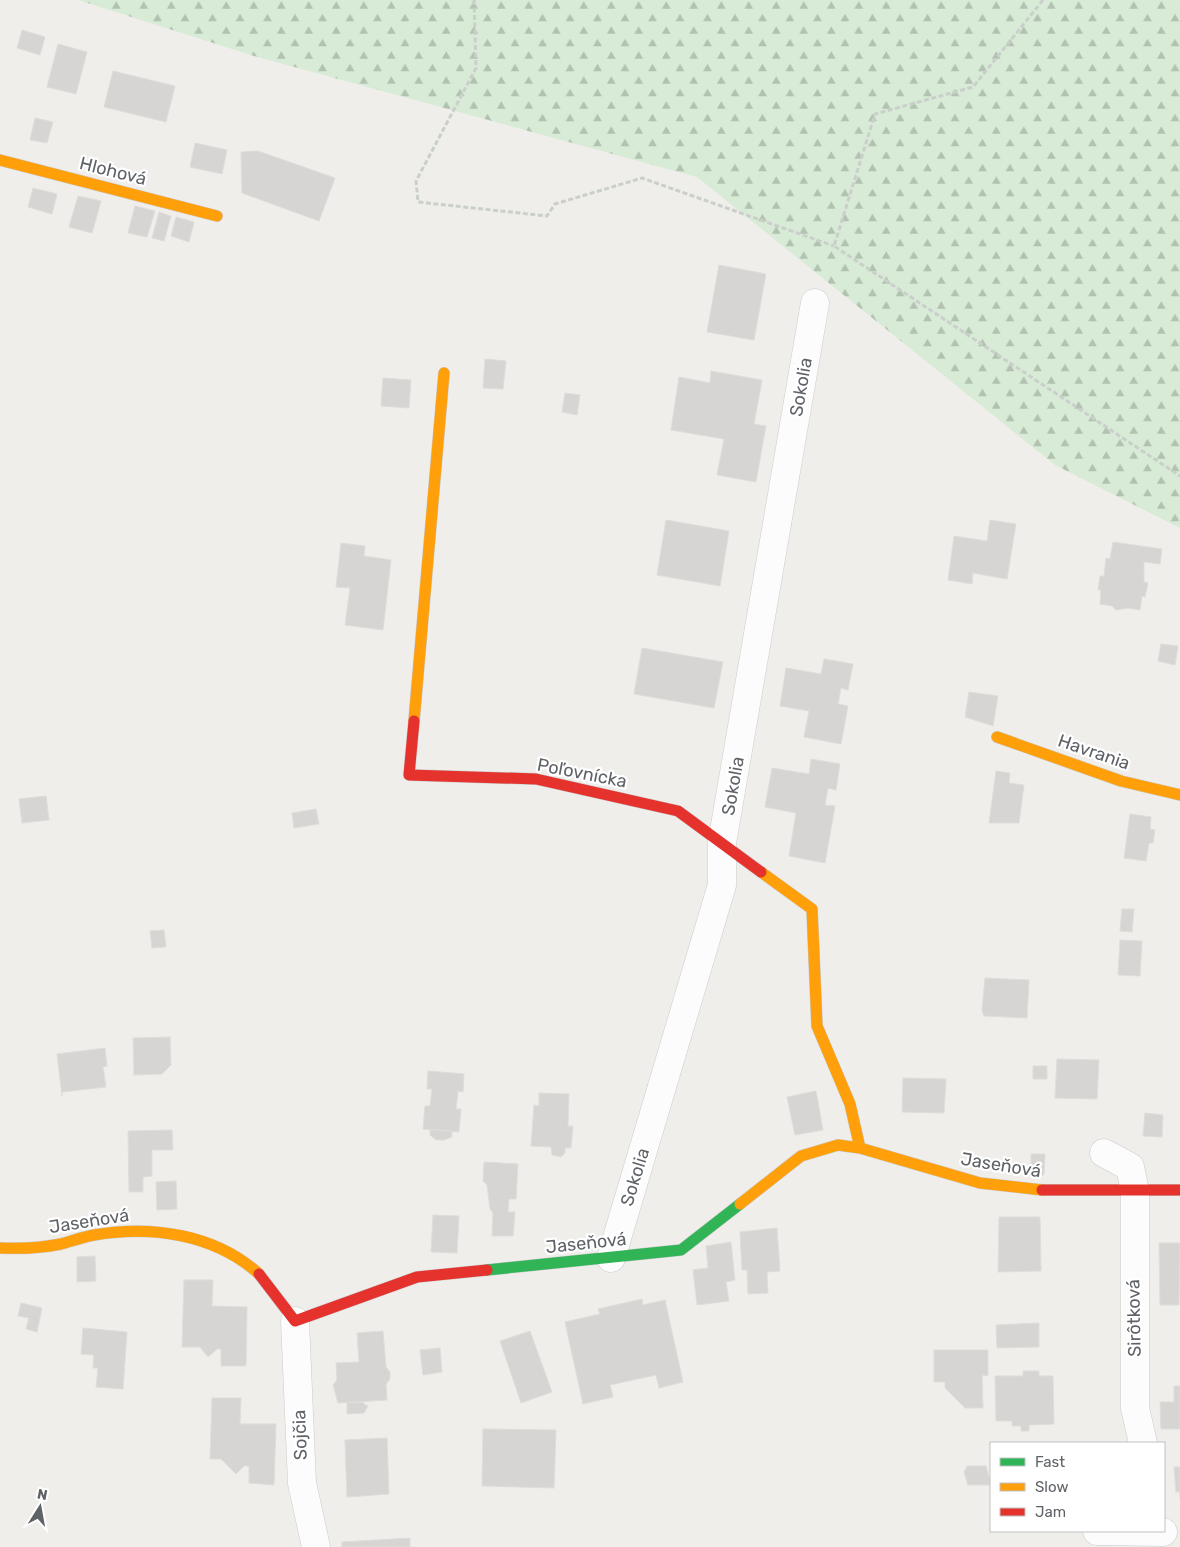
<svg xmlns="http://www.w3.org/2000/svg" width="1180" height="1547" viewBox="0 0 1180 1547" font-family="Rubik,sans-serif">
<defs>
<pattern id="forest-firs" width="22" height="20" patternUnits="userSpaceOnUse" patternTransform="scale(1.25)"><rect width="22" height="20" fill="#d8ebd6"/><path d="M5 1l3.5 6h-7zM16 11l3.5 6h-7z" fill="#b2c2b1"/></pattern>
</defs>
<rect width="100%" height="100%" fill="#efeeea"/>
<path fill="url(#forest-firs)" d="M78,0h1102v528l-125,-63 -358,-288 -443,-121z"/>
<path fill="#d6d5d3" stroke="#deddd9" d="M22,30l23,7 -5,18 -23,-7z
M58,44l29,8 -11,42 -29,-7z
M113,71l62,15 -9,36 -62,-15z
M35,118l18,4 -6,21 -17,-3z
M195,143l32,7 -5,24 -32,-7z
M258,151l77,27 -16,43 -77,-28 -1,-41z
M33,188l24,6 -5,20 -24,-7z
M78,196l23,5 -9,32 -23,-6z
M135,206l20,5 -8,26 -19,-4z
M159,212l12,4 -7,25 -12,-3z
M176,217l18,5 -5,20 -18,-6z
M719,265l47,9 -12,66 -47,-8z
M485,359l21,2 -3,28 -20,-1z
M711,371l51,9 -8,44 12,2 -10,56 -39,-7 7,-36 -53,-9 8,-53 31,6z
M383,378l28,2 -2,28 -28,-2z
M565,393l15,2 -3,20 -15,-3z
M666,520l63,11 -9,55 -63,-11z
M990,520l26,4 -9,55 -34,-6 -1,11 -24,-4 6,-44 33,5z
M1113,542l49,7 -2,15 -16,-2v20l4,1 -3,14 -3,-1 -2,14 -12,-2 -12,2 -4,-4 -12,-2 1,-14h-3l2,-14h4l2,-18 4,1z
M341,543l24,3 -1,10 27,4 -8,70 -38,-5 5,-37 -14,-1z
M1161,644l17,2 -3,19 -17,-4z
M642,648l81,14 -9,46 -80,-14z
M824,659l29,5 -5,26 -7,-2 -3,16 10,2 -7,38 -37,-7 5,-26 -29,-5 6,-38 35,6z
M969,692l29,4 -5,30 -28,-9z
M811,759l29,5 -4,26 -8,-2 -3,17 10,1 -10,57 -36,-7 7,-43 -31,-6 7,-39 37,6z
M996,771l14,2 -1,10 15,2 -5,38h-30z
M46,796l3,24 -27,3 -3,-24z
M316,809l3,15 -25,4 -2,-15z
M1130,814l21,3 -1,12 5,1 -2,13h-4l-3,18 -22,-3z
M1122,909h12l-2,23 -12,-1z
M164,930l2,17 -14,1 -2,-17z
M1120,940l22,1 -2,35 -22,-1z
M985,978l44,2 -2,38 -43,-2 -2,-6z
M170,1037l1,28 -9,9 -28,1 -1,-37z
M105,1048l2,18 -4,1 3,20 -44,5v4l-5,-42z
M1057,1059l42,1 -2,39 -42,-1z
M1033,1066h14v13h-14z
M428,1071l36,3 -1,18 -5,-1 -2,18h5l-2,23 -36,-3 2,-23h5l2,-17h-5z
M903,1078l43,1 -2,34 -42,-1z
M816,1091l7,39 -28,5 -8,-38z
M539,1093l30,1 -1,32h5l-2,22h-6v5l-4,4 -9,-2 -1,-8 -20,-1 3,-41 5,1z
M1145,1113l18,2 -1,22 -19,-1z
M430,1129l22,2v6l-8,3h-8l-6,-5z
M172,1130l1,20h-21v26l-9,1v15h-14l-1,-61z
M1031,1154h14l-1,21h-13z
M484,1162l34,2 -2,35h-7l-1,13h7l-2,24h-21l1,-23 -3,-4 -3,-24 -4,-4z
M176,1181l1,28 -20,1 -1,-28z
M433,1215l26,1 -2,37 -26,-1z
M999,1217h41l1,54 -43,1z
M777,1228l3,43 -13,1 1,21 -20,1 -1,-24h-5l-2,-38z
M731,1242l4,38 -9,2 3,19 -32,4 -4,-35 15,-2 -2,-22z
M1159,1243h21l-1,62h-19z
M95,1256l1,25 -19,1v-25z
M184,1280h29l-1,26 35,1 -1,59h-25v-17h-4l-9,8 -8,-10h-18z
M642,1299l1,6 22,-5 18,82 -24,6 -3,-13 -46,10 3,12 -30,7 -18,-82 35,-8 -2,-5z
M21,1303l21,5 -5,24 -11,-3 3,-11 -11,-2z
M1039,1323v24l-42,1 -1,-23z
M83,1328l44,4 -4,57 -27,-2 2,-19h-5l1,-13 -13,-1z
M383,1331l3,36 4,5v7l-4,5 1,16 -49,3 -5,-18 4,-5 -1,-17 23,-1 -2,-29z
M530,1331l22,61 -31,11 -21,-62z
M440,1348l2,24 -19,3 -3,-25z
M934,1350h54v26l-6,-1 1,33h-18l-20,-20v-6h-11z
M1023,1371h16v5h14l1,48 -25,1v6h-8v-5h-9v-5h-16l-1,-45h28z
M1174,1386h6v43h-19l-1,-27h14z
M212,1398h29l-1,26h36l-2,61 -25,-2v-17h-5l-8,8 -15,-15h-11z
M363,1402l1,2 4,2 -4,7 -17,1v-11z
M483,1429l73,1 -2,58 -72,-2z
M387,1438l2,56 -42,3 -2,-57z
M967,1466h19l5,19h-23l-4,-13z
M1174,1467h6v31v-6h-4z
M410,1538v9h-68v-5z"/>
<g fill="none" stroke-linecap="round" stroke-linejoin="round">
<defs>
<path id="street" d="M1104,1153l26,14 5,24v217l8,35
M611,1258l111,-373v-42l93,-540
M295,1321l7,162 14,64
M1097,1531l66,1"/>
<path id="fast" d="M487,1270l194,-20 59,-46"/>
<path id="slow" d="M0,160l217,56
M414,721l30,-348
M997,737l124,44 59,14
M761,872l51,37 5,117 33,78 10,44
M740,1204l61,-48 37,-11 22,3 120,35 62,7
M0,1248c20,1 41,0 61,-4 11,-3 22,-7 33,-9 57,-10 121,-1 165,39"/>
<path id="jam" d="M414,721l-5,54 127,4 142,32 83,61
M1042,1190h138
M259,1274l36,47 122,-44 70,-7"/>
</defs>
<use href="#street" stroke="#cbcccc" stroke-width="29"/>
<use href="#fast" stroke="#cacacb" stroke-width="12"/>
<use href="#slow" stroke="#cacacb" stroke-width="12"/>
<use href="#jam" stroke="#cacacb" stroke-width="12"/>
<path stroke="#cacfcc" stroke-width="3" stroke-dasharray="5 2.5" stroke-linecap="butt" d="M474,0l2,68 -60,113 2,21 129,14 8,-12 87,-26 192,68
M1043,0l-70,87 -98,27 -41,132 346,230"/>
<use href="#street" stroke="#fdfcfc" stroke-width="28"/>
<use href="#fast" stroke="#30b455" stroke-width="11"/>
<use href="#slow" stroke="#ff9f0a" stroke-width="11"/>
<use href="#jam" stroke="#e5322d" stroke-width="11"/>
</g>
<g text-anchor="middle" dominant-baseline="central" stroke-width="4.5" stroke-linejoin="round" paint-order="stroke">
<g font-size="18" fill="#5f6368" stroke="#fff">
<text transform="translate(113 171) rotate(14)">Hlohová</text>
<text transform="translate(801 387) rotate(-80)">Sokolia</text>
<text transform="translate(1094 752) rotate(19)">Havrania</text>
<text transform="translate(582 773) rotate(11)">Poľovnícka</text>
<text transform="translate(733 786) rotate(-80)">Sokolia</text>
<text transform="translate(1001 1165) rotate(9)">Jaseňová</text>
<text transform="translate(635 1177) rotate(-73)">Sokolia</text>
<text transform="translate(89 1221) rotate(-9)">Jaseňová</text>
<text transform="translate(586 1243) rotate(-6)">Jaseňová</text>
<text transform="translate(1134 1318) rotate(-91)">Sirôtková</text>
<text transform="translate(300 1435) rotate(-92)">Sojčia</text>
</g>
</g>
<rect x="990" y="1442" width="175" height="90" fill="#ffffff" stroke="#bfc1c3"/>
<rect x="1000" y="1458" width="25" height="8" fill="#30b455" stroke="#bfc1c3"/>
<text x="1035" y="1467" font-size="15" fill="#5f6368">Fast</text>
<rect x="1000" y="1483" width="25" height="8" fill="#ff9f0a" stroke="#bfc1c3"/>
<text x="1035" y="1492" font-size="15" fill="#5f6368">Slow</text>
<rect x="1000" y="1508" width="25" height="8" fill="#e5322d" stroke="#bfc1c3"/>
<text x="1035" y="1517" font-size="15" fill="#5f6368">Jam</text>
<g transform="translate(40 1507) rotate(11)" stroke="#ffffff" stroke-width="4" paint-order="stroke">
<path d="M0-4L9 19L0 12L-9 19Z" fill="#5f6368"/>
<text y="-8" font-size="14" font-weight="bold" text-anchor="middle" fill="#5f6368">N</text>
</g>
</svg>
